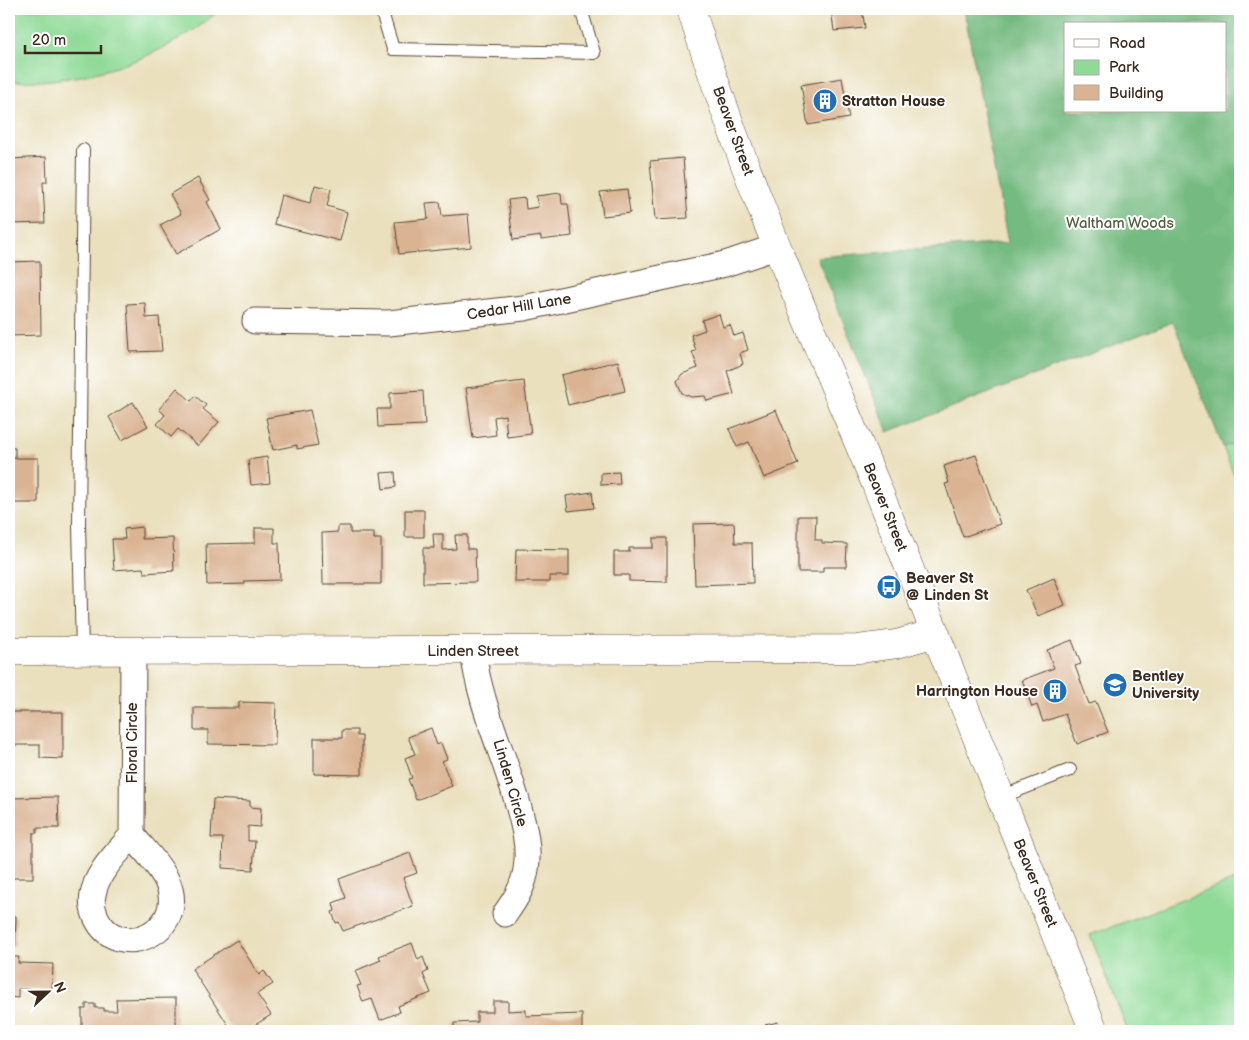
<svg xmlns="http://www.w3.org/2000/svg" width="1249" height="1040" viewBox="0 0 1249 1040" font-family="'Balsamiq Sans',sans-serif">
<rect width="100%" height="100%" fill="#fff"/>
<filter id="ink" filterUnits="userSpaceOnUse"><feTurbulence type="fractalNoise" baseFrequency=".02" numOctaves="2"/><feDisplacementMap in="SourceGraphic" scale="10" xChannelSelector="R" yChannelSelector="G"/><feConvolveMatrix kernelMatrix="1 2 1 2 8 2 1 2 1" color-interpolation-filters="sRGB"/></filter>
<filter id="wash" filterUnits="userSpaceOnUse"><feTurbulence type="fractalNoise" baseFrequency=".0096" numOctaves="4" result="noise"/><feDisplacementMap in="SourceGraphic" scale="20" xChannelSelector="R" yChannelSelector="G"/><feGaussianBlur stdDeviation="1.12" result="paint"/><feColorMatrix in="noise" values="0 0 0 0 0 0 0 0 0 0 0 0 0 0 0 0 0 1.4 0 .05"/><feComposite in="paint" operator="in"/></filter>
<g filter="url(#wash)">
<rect width="100%" height="100%" fill="#eae0be"/>
<path fill="#90da97" stroke="#66825a" d="M9,9h212c-56,50 -138,76 -212,72z
M1240,441v50l-17,-44z
M1240,878v153h-112l-38,-96z"/>
<path fill="#74ba80" stroke="#58724f" fill-rule="evenodd" d="M964,9h276v432l-17,6 -50,-125 -285,110 -71,-175 191,-14zM1065,24h160v87h-160z"/>
<g id="blocks">
<path fill="#dab392" d="M831,9h31l3,19 -31,3z
M842,78l7,40 -41,7 -7,-40z
M46,157l1,25h-4l2,41 -33,1 -2,-65z
M683,158l5,60 -33,2 -5,-59z
M198,178l12,22 -3,2 14,27 -45,25 -16,-29 21,-11 -11,-20z
M315,185l16,4 -4,17 20,6 -7,29 -66,-17 7,-29 29,8z
M627,189l3,24 -27,3 -3,-24z
M561,193l1,11h6l4,32 -31,4v-4l-28,4 -5,-40 17,-2 1,11 12,-2 -2,-11z
M440,202l2,14 26,-2 3,33 -72,7 -4,-32 33,-3 -2,-16z
M40,261l1,74 -32,1v-74z
M145,303l1,15 13,-1 3,34 -32,1 -3,-48z
M719,314l4,13 7,-2 4,11 9,-3 5,17 -8,3 3,11 -16,7 7,23 -27,7 -2,-5 -14,1 -9,-4 -5,-12 5,-7 16,-6 -6,-16 4,-1 -5,-16 14,-5 -3,-10z
M618,361l7,30 -57,14 -7,-30z
M524,381l7,53 -24,3 -2,-22 -11,2 2,18 -23,3 -7,-50z
M177,388l14,13 4,-5 11,9 -3,4 16,13 -21,24 -20,-17 -7,8 -14,-13 8,-9 -6,-6z
M423,391l2,34 -47,2 -1,-18h13v-16z
M133,402l15,24 -26,14 -13,-23z
M310,410l8,35 -21,4v-4l-24,5 -7,-32z
M776,410l22,54 -34,14 -15,-36 -12,5 -8,-18z
M9,448h6v10h23v45h-29z
M976,455l24,69 -37,13 -18,-53 4,-1 -5,-17z
M267,457l3,26 -19,2 -3,-25z
M395,472l1,15 -13,2 -2,-16z
M619,472l1,12 -19,1v-12z
M592,492l2,16 -26,3 -2,-15z
M405,510h19v27h-19z
M798,516h18l-1,24h7v3l25,1 -1,23h-23v5h-25z
M734,523l1,20h17l1,40 -58,2 -2,-61z
M338,526h12v7h24v6h7v45h-58l-1,-51 16,-1z
M142,527v12l31,-1 1,33 -30,2 -1,-5 -29,2 -2,-31h13l-1,-10z
M255,528h19v15h5l1,37 -35,1v3l-38,1 -1,-41 49,-1z
M433,534h10v16l13,-1 -1,-14h12v14h8l1,33 -53,1v-35h11z
M653,538h14v44l-38,-1v-6h-15v-23h15v-4h24z
M516,549l53,1v26h-19v6h-35z
M1054,578l11,27 -27,11 -12,-26z
M1072,640l9,24 -6,2 14,38 7,-2 12,30 -31,12 -12,-30 -22,8 -6,-17 -5,2 -10,-27 32,-12 -7,-18z
M239,702l37,1 -1,42 -67,-1v-14h-14v-22h45z
M9,712h54v47l-23,-1v-13h-31z
M431,728l6,17 4,-2 6,16 -5,2 10,25 -36,14 -8,-21 4,-1 -7,-20 10,-4 -7,-17z
M342,730h15v6h5v39l-48,-1v-36h28z
M58,797l1,31h-22v5h-4v45h-24v-80z
M213,799l37,2v6l11,1 -1,19 -12,-1v15h7l-2,29 -31,-2 1,-30h-12z
M410,853l7,20 -14,5 10,28 -70,25 -4,-9 -3,1 -4,-11 3,-1 -2,-8 13,-5 -7,-19z
M9,916h7l-1,30h-6z
M237,940l22,35 5,-4 9,13 -16,10 14,21 -26,16h-13l-40,-62z
M412,943l6,17 5,-3 5,14 -5,3 8,19 -33,13 2,6 -20,8 -8,-21 -9,3 -6,-16 4,-1 -6,-14 26,-11 -2,-4z
M9,957h10l-1,6 35,1 -1,26 -34,-1v9l-9,-1z
M176,998v33h-94v-22h4v-5h9v4h9v3h13l-1,-12z
M493,1001h15v10l18,-1v6l56,-2v17h-128v-8l23,-1v-10h16z
M778,1022l2,9h-27l13,-3 -1,-3z"/>
</g>
</g>
<g filter="url(#ink)">
<use href="#blocks" fill-opacity="0" stroke="#554536" stroke-width="1"/>
<g fill="none" stroke-linecap="round" stroke-linejoin="round">
<defs>
<path id="service" d="M381,9l12,40 201,4 -13,-44
M82,651l-3,-126 4,-375
M1001,797l69,-27"/>
<path id="minor" d="M255,321l134,2 135,-15 201,-44 51,-17
M473,651c6,51 30,101 44,150 6,22 13,45 9,68 -2,17 -11,31 -21,45
M132,835c12,15 27,29 35,46 23,50 -50,83 -71,36 -3,-7 -5,-14 -3,-22 3,-23 25,-42 39,-60z
M132,835l1,-184"/>
<path id="tertiary" d="M9,651l849,-2 39,-5 38,-11"/>
<path id="secondary" d="M691,9c51,164 120,320 186,478 74,181 145,363 217,544"/>
</defs>
<use href="#service" stroke="#554536" stroke-width="14"/>
<use href="#minor" stroke="#554536" stroke-width="27"/>
<use href="#tertiary" stroke="#554536" stroke-width="29"/>
<use href="#secondary" stroke="#554536" stroke-width="29"/>
<use href="#service" stroke="#fff" stroke-width="12"/>
<use href="#minor" stroke="#fff" stroke-width="25"/>
<use href="#tertiary" stroke="#fff" stroke-width="28"/>
<use href="#secondary" stroke="#fff" stroke-width="28"/>
</g>
</g>
<defs>
<symbol id="building-disc" viewBox="-11 -11 22 22"><circle r="9.5" fill="#1f6fb2" stroke="#fff"/><path d="M-4-6H4V6H1V3H-1V6H-4ZM-2.5-4.3h1.7v1.8h-1.7ZM.8-4.3h1.7v1.8H.8ZM-2.5-1h1.7V.8h-1.7ZM.8-1h1.7V.8H.8Z" fill="#fff"/></symbol>
<symbol id="bus-disc" viewBox="-11 -11 22 22"><circle r="9.5" fill="#1f6fb2" stroke="#fff"/><path d="M-5-6H5V4H4V6H2V4H-2V6H-4V4H-5ZM-3.5-4V0h7V-4ZM-3.5 1.2v1.5H-2V1.2ZM2 1.2v1.5H3.5V1.2Z" fill="#fff"/></symbol>
<symbol id="university-disc" viewBox="-11 -11 22 22"><circle r="9.5" fill="#1f6fb2" stroke="#fff"/><path d="M0-5L7-2L0 1L-7-2ZM-4 1L0 2.5L4 1V4Q0 6-4 4Z" fill="#fff"/></symbol>
</defs>
<g fill-rule="evenodd">
<use href="#building-disc" x="811" y="87" width="28" height="28"/>
<use href="#bus-disc" x="875" y="573" width="28" height="28"/>
<use href="#university-disc" x="1101" y="671" width="28" height="28"/>
<use href="#building-disc" x="1041" y="677" width="28" height="28"/>
</g>
<g text-anchor="middle" dominant-baseline="central" stroke-width="4" stroke-linejoin="round" paint-order="stroke">
<g font-size="15" font-weight="bold" fill="#3b2a1e" stroke="#fff" text-anchor="start">
<text x="842" y="101">Stratton House</text>
<text x="906" y="578">Beaver St<tspan x="906" dy="17">@ Linden St</tspan></text>
<text x="1132" y="676">Bentley<tspan x="1132" dy="17">University</tspan></text>
<text x="1038" y="691" text-anchor="end">Harrington House</text>
</g>
<g font-size="15" fill="#3b2a1e" stroke="#fff">
<text transform="translate(733 131) rotate(70)">Beaver Street</text>
<text transform="translate(519 307) rotate(-9)">Cedar Hill Lane</text>
<text transform="translate(885 507) rotate(68)">Beaver Street</text>
<text x="473" y="651">Linden Street</text>
<text transform="translate(132 743) rotate(-90)">Floral Circle</text>
<text transform="translate(510 783) rotate(74)">Linden Circle</text>
<text transform="translate(1035 883) rotate(68)">Beaver Street</text>
</g>
<g font-size="15" fill="#545f42" stroke="#fff">
<text x="1120" y="223">Waltham Woods</text>
</g>
</g>
<rect width="1249" height="1040" fill="none" stroke="#fff" stroke-width="30"/>
<rect x="1064" y="22" width="162" height="90" fill="#ffffff" stroke="#b1aaa5"/>
<rect x="1074" y="39" width="25" height="8" fill="#ffffff" stroke="#b1aaa5"/>
<text x="1109" y="48" font-size="15" fill="#3b2a1e">Road</text>
<rect x="1074" y="60" width="25" height="15" fill="#90da97" stroke="#b1aaa5"/>
<text x="1109" y="72" font-size="15" fill="#3b2a1e">Park</text>
<rect x="1074" y="85" width="25" height="15" fill="#dab392" stroke="#b1aaa5"/>
<text x="1109" y="98" font-size="15" fill="#3b2a1e">Building</text>
<g transform="translate(48 992) rotate(68)" stroke="#ffffff" stroke-width="4" paint-order="stroke">
<path d="M0-4L9 19L0 12L-9 19Z" fill="#3b2a1e"/>
<text y="-8" font-size="14" font-weight="bold" text-anchor="middle" fill="#3b2a1e">N</text>
</g>
<path d="M25 45v8h76v-8" fill="none" stroke="#3b2a1e" stroke-width="2.5"/>
<text x="32" y="45" font-size="15" fill="#3b2a1e" stroke="#ffffff" stroke-width="4" paint-order="stroke">20 m</text>
</svg>
